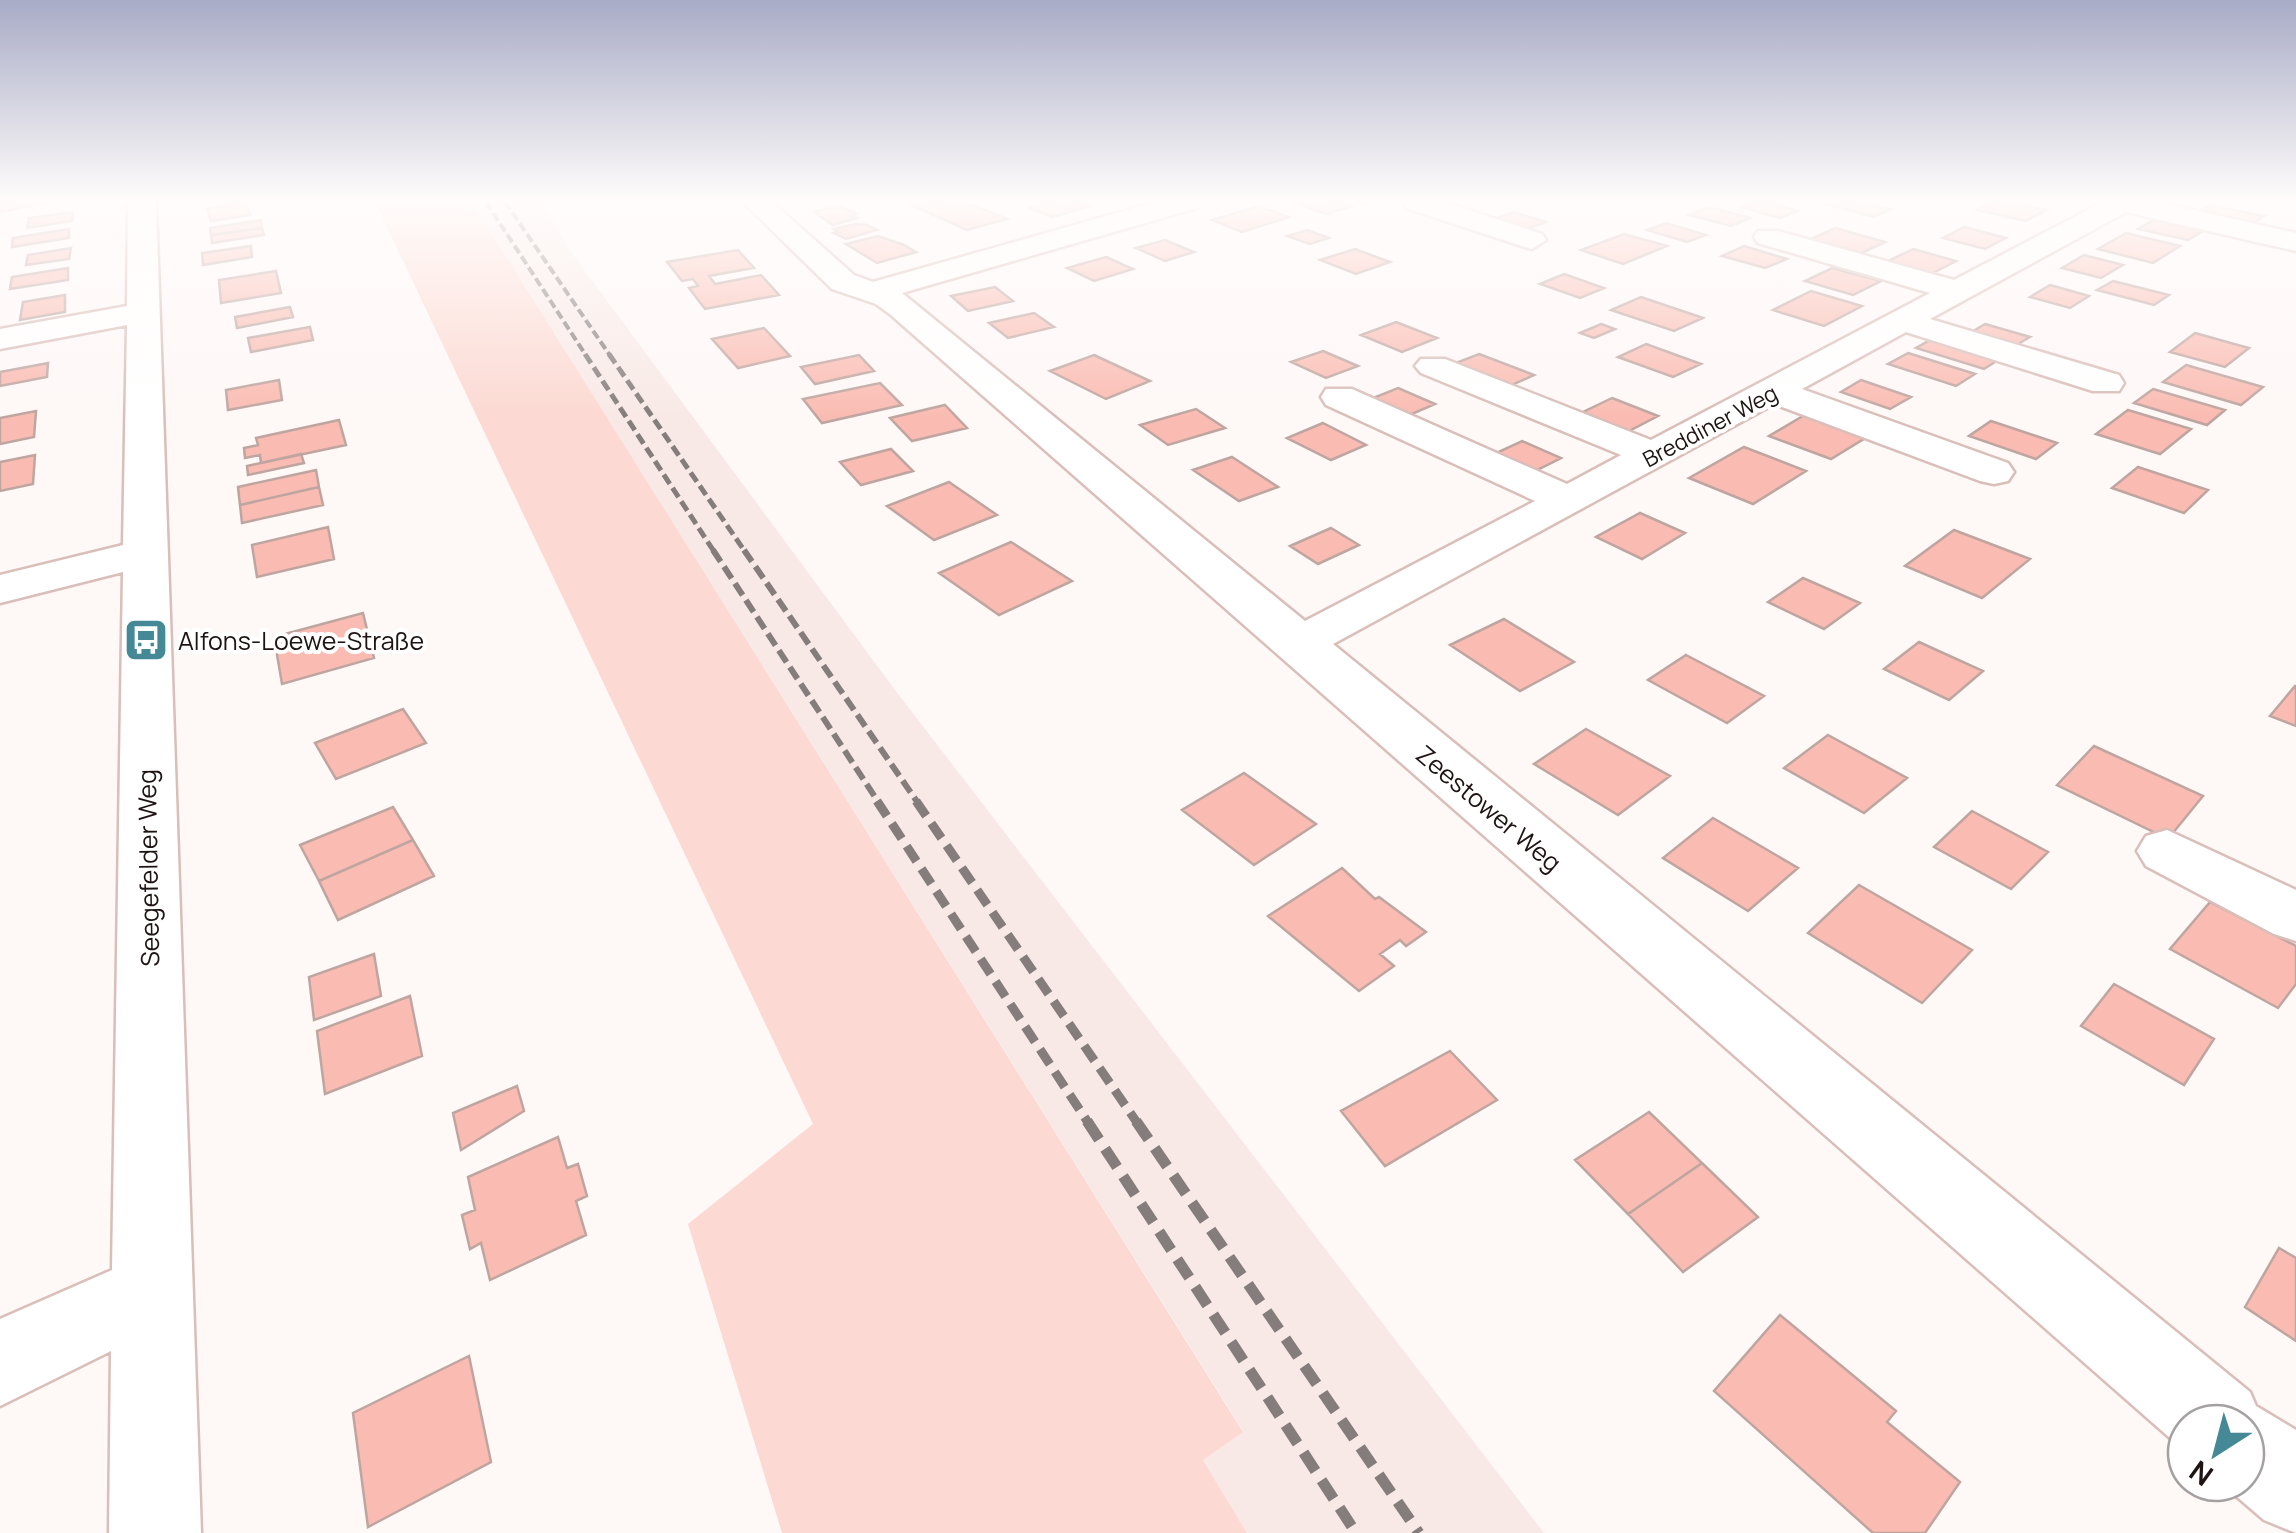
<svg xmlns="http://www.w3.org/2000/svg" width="2296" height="1533" viewBox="0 0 2296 1533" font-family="Manrope,sans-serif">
<rect width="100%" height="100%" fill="#fef8f7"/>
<path fill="#f8e9e6" d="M472,202h70l26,46 327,442 649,843h-297l-44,-73 40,-29z"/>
<path fill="#fcd9d2" d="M375,202h97l771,1230 -40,28 44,73h-465l-94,-309 125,-100z"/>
<path fill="#fabcb2" stroke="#bfa5a0" stroke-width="2.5" d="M0,202h51l-51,10z
M246,202l4,13 -39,6 -4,-13z
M955,202l21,4 31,13 -40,11 -58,-26z
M1050,202h32l10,4 -40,11 -22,-9z
M1291,202h75l-40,12z
M1753,202h14l31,9 -18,7 -39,-11z
M1836,202h27l28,7 -17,8 -45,-12z
M1993,202h21l33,8 -22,11 -48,-11z
M2210,205l54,11 -14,9 -54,-12z
M839,206l18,8 -6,2 6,2 -24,7 -19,-13z
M1259,206l30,11 -47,15 -30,-12z
M1709,207l41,11 -19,8 -42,-11z
M73,212l-1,9 -45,7 2,-10z
M1514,212l32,10 -26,9 -33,-10z
M261,220l1,8 -51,7 -1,-7z
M2153,220l50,11 -15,9 -50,-11z
M1666,223l40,12 -19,7 -40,-12z
M855,224l12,1 10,5 -31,9 -12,-6 5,-1 -5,-3z
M1964,227l42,11 -21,11 -42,-11z
M262,228l2,7 -52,8 -1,-8z
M1835,228l50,14 -23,11 -51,-14z
M69,229v9l-57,9 1,-9z
M1307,230l22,8 -19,6 -23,-8z
M2126,233l54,13 -27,17 -55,-14z
M1624,234l43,12 -44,18 -42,-14z
M878,236l26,9 12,7 -39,11 -31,-19z
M1165,240l29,12 -29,9 -29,-13z
M251,246l1,11 -49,8 -1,-12z
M1744,246l43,13 -22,9 -43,-12z
M71,248l-2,11 -43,6 2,-10z
M1355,249l35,13 -34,12 -36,-14z
M1913,249l43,12 -25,13 -43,-13z
M738,250l16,18 -45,8 6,8 46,-9 18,20 -74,14 -16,-21 9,-2 -5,-7 -11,2 -15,-19z
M2084,255l39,10 -22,13 -39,-10z
M1106,257l27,12 -39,12 -27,-13z
M68,268v12l-58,9 2,-12z
M1832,268l49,13 -28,14 -48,-14z
M276,271l5,22 -60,10 -2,-23z
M1564,274l40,14 -24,10 -40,-14z
M2113,281l56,14 -15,10 -57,-15z
M2050,285l39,11 -19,12 -40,-11z
M995,287l18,14 -45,10 -17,-15z
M1811,291l51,15 -38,20 -51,-16z
M65,295v17l-45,8 3,-18z
M1641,297l62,21 -29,13 -63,-21z
M290,307l3,10 -56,11 -2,-11z
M1034,313l20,14 -46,11 -19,-15z
M1396,322l41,16 -35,14 -41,-17z
M1601,324l14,5 -21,9 -14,-5z
M1985,324l45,13 -22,13 -45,-13z
M310,327l3,13 -62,12 -3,-14z
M764,328l26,28 -52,12 -26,-29z
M2195,333l54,15 -24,19 -55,-15z
M1939,335l67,20 -22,14 -68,-21z
M1646,344l55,20 -28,13 -55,-20z
M1323,351l35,15 -32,12 -35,-16z
M1908,353l67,21 -19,12 -68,-22z
M1479,354l55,21 -31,14 -55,-23z
M859,355l15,16 -59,13 -14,-17z
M1094,355l56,26 -44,18 -56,-28z
M48,363l-1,14 -47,9v-14z
M2186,365l77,22 -22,18 -78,-23z
M279,380l3,20 -54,10 -2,-20z
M1861,380l50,17 -21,12 -49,-17z
M880,383l22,22 -80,18 -19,-24z
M1398,388l37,16 -30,13 -37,-17z
M2153,389l72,21 -18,15 -73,-22z
M1612,398l46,18 -35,18 -46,-19z
M945,405l22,23 -55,13 -22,-23z
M1818,407l62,22 -49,30 -62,-23z
M1196,409l29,19 -57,17 -28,-20z
M2128,410l63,19 -31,25 -64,-20z
M36,411l-2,26 -34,7v-26z
M339,420l7,25 -85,18 -1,-8 -15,3 -1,-10 14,-3 -2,-7z
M1991,421l66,22 -21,16 -67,-23z
M1323,423l43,22 -35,15 -44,-22z
M1522,441l39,17 -30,15 -39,-18z
M1744,447l62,24 -53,33 -64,-26z
M891,449l22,22 -52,14 -21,-23z
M301,454l3,9 -56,12 -1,-9z
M35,455l-2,29 -33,7v-29z
M1232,457l46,30 -39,14 -46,-31z
M2138,467l70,23 -24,23 -72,-25z
M316,470l3,17 -79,18 -2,-18z
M949,482l48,33 -63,25 -47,-34z
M319,487l4,18 -81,18 -2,-18z
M1640,513l45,20 -43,26 -46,-22z
M328,527l6,32 -77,18 -5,-32z
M1331,528l28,17 -41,19 -28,-18z
M1954,530l76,29 -48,39 -77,-32z
M1011,542l61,39 -73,34 -60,-42z
M1803,578l57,25 -36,26 -56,-27z
M363,613l11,45 -92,26 -8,-47z
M1504,619l70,43 -54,29 -70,-46z
M1919,642l64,29 -34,29 -65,-31z
M1686,655l78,41 -37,27 -79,-43z
M2295,686h1v40l-26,-10z
M403,709l23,34 -90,36 -21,-36z
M1586,729l84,47 -52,39 -84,-51z
M1828,735l79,43 -43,35 -80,-45z
M2094,746l109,50 -35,43 -111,-54z
M1244,773l72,51 -62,41 -72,-55z
M393,807l20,33 -94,41 -19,-36z
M1972,811l76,41 -37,37 -77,-42z
M1713,818l85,50 -50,43 -85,-53z
M413,840l21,36 -96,44 -19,-39z
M1342,868l33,31 4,-2 47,35 -20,14 -6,-6 -20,14 14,12 -35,25 -91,-75z
M1859,885l113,65 -50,53 -114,-70z
M2210,902l86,44v38l-18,24 -108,-59z
M374,954l7,42 -67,24 -5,-43z
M2114,984l100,55 -30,46 -103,-59z
M410,996l12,60 -97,38 -8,-63z
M1450,1051l47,49 -112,66 -44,-55z
M517,1086l7,25 -63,39 -8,-37z
M1649,1112l53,51 -74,51 -53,-54z
M558,1137l9,31 11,-4 9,32 -11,5 10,34 -96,45 -9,-37 -11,6 -8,-34 13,-5 -7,-33z
M1702,1163l56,54 -75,55 -55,-58z
M2279,1248l17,10v83l-51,-34z
M1780,1315l116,96 -9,11 73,60 -35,51h-52l-159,-142z
M469,1356l22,106 -123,65 -15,-114z"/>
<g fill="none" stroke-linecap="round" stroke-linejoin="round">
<defs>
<path id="minor" d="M128,202h28l45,1331h-92l2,-182 -111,55v-87l112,-49 11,-698 -123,31v-28l123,-30 4,-220 -127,24v-20l127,-23z
M743,202h29l82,73 19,7 283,-80h44l-3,6 -295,85 403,328 230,-120 -209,-96 -5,-8 5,-8h26l215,95 54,-29 -200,-82 -6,-7 6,-7h24l206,81 279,-147 -172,-50 -4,-6 4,-6h20l176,49 149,-78h54l139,31v18l-170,-39 -196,107 189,56 5,8 -5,8h-26l-187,-59 -104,57 206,74 6,9 -6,9 -14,3 -14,-3 -206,-77 -441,240 917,748 6,14 40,24v103l-32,-13 -43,-37h25v-60h-60v29l-1295,-1137 -15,-11 -44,-15z
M1403,202h41l98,32 4,6 -14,9 -10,-3 -116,-38z
M2167,830l129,60v51l-22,-7 -128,-68 -9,-15 9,-15z"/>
</defs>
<use href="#minor" stroke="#d9beb9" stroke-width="5"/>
<use href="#minor" fill="#fff" fill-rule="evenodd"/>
<path stroke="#857d7c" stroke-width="4" stroke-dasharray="9 4" stroke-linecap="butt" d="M486,202l101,155
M505,202l106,155"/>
<path stroke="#857d7c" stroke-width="5" stroke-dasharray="11 5" stroke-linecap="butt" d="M585,354l130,199
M609,354l137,199"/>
<path stroke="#857d7c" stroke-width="6" stroke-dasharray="14 6" stroke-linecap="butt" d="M713,550l166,253
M744,550l174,253"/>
<path stroke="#857d7c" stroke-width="9" stroke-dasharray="18 9" stroke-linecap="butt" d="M877,801l212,323
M916,801l222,323"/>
<path stroke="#857d7c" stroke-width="11" stroke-dasharray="22 11" stroke-linecap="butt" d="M1087,1121l269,412
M1136,1121l283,412"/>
</g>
<linearGradient id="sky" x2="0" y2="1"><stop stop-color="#a8abc6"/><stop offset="0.48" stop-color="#fffcfb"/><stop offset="1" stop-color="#fffcfb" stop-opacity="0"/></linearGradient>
<rect width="2296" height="417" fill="url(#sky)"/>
<defs>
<symbol id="bus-square" viewBox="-11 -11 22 22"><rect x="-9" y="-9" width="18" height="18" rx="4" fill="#448995" stroke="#fff"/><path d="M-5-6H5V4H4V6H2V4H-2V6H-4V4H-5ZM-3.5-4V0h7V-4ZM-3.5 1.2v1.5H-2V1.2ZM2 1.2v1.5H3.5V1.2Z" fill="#fff"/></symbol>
</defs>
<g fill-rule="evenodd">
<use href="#bus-square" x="121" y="615" width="50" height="50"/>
</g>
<g text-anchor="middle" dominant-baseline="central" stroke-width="8" stroke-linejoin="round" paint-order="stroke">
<g font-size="22" fill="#1d1413" stroke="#fff">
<text transform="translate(1710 426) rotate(-28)">Breddiner Weg</text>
</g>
<g font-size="25" fill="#1d1413" stroke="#fff" text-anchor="start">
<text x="178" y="640">Alfons-Loewe-Straße</text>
</g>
<g font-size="25" fill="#1d1413" stroke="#fff">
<text transform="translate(1489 808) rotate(40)">Zeestower Weg</text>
<text transform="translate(148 868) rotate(-91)">Seegefelder Weg</text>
</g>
</g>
<g transform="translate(2216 1453) rotate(216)"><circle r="48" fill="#ffffff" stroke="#a5a1a1" stroke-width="2.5"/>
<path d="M0-8L18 38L0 25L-18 38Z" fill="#448995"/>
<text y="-15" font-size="28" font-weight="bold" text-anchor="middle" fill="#1d1413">N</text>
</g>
</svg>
